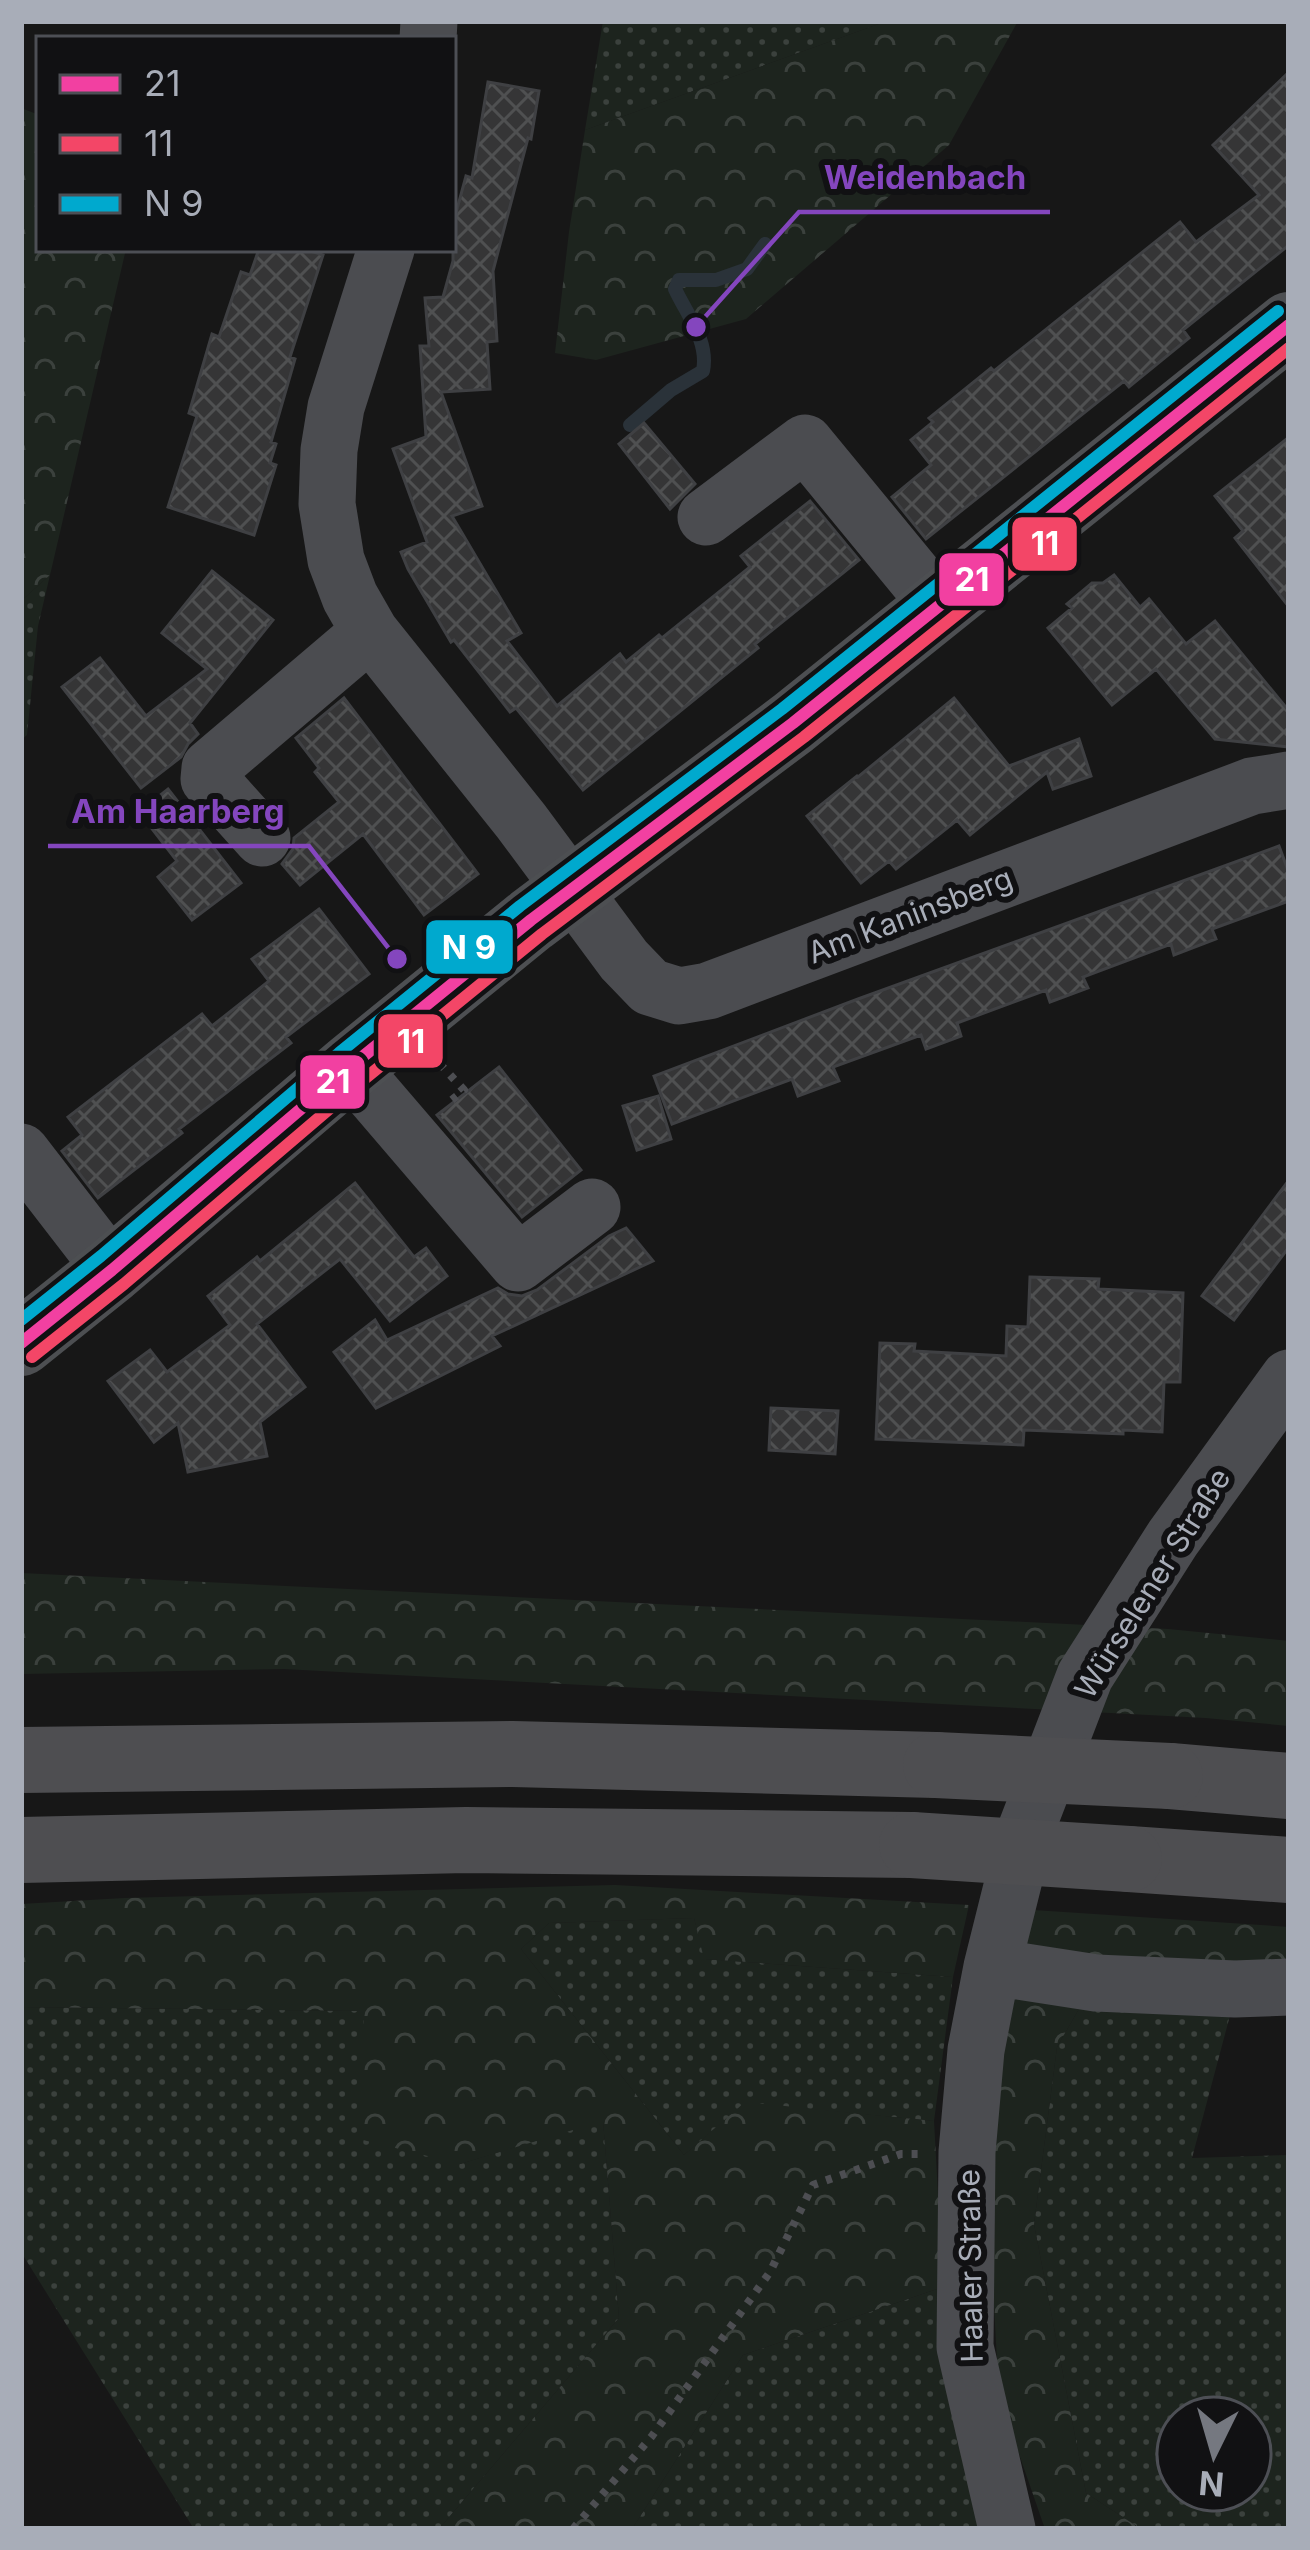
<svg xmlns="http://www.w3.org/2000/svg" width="1310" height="2550" viewBox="0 0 1310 2550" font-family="Inter,sans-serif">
<defs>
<pattern id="grass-dots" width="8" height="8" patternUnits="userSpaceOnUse" patternTransform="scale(3)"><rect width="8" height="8" fill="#1d241e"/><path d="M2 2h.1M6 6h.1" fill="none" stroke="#3b413d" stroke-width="1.8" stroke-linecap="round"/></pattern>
<pattern id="forest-crowns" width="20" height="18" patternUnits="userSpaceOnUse" patternTransform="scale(3)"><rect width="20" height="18" fill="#1d241e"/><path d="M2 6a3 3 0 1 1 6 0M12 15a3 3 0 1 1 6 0" fill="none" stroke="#3b413d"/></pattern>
<pattern id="building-cross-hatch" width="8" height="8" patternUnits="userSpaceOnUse" patternTransform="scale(3)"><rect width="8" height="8" fill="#353536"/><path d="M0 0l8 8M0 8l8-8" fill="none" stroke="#4f5051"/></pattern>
</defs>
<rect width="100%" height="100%" fill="#171717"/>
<path fill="url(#grass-dots)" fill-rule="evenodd" d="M603,21h284l-302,109z
M50,575l-12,51 -11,109 -6,5v-139z
M694,1918l11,41 248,18 -19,144 -189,-18 -61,52 -163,-206 28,-26z
M1087,1995l145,13 -40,150 97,-3v374h-148l-55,-36 -52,-269 23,-177zM1178,2418h72v72h-72z
M21,2007l343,4 96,153 143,-44 16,198 -180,211h-245l-173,-277z
M943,2287l53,242h-364l111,-174z"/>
<path fill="url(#forest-crowns)" d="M887,21h131l-69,124 -203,174 -150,41 -41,-7 14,-121 16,-102z
M21,108l18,7v134h87l-76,326 -29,26z
M21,1573l1147,56 121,12v85l-83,-8 -922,-49 -263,5z
M615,1885l354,20 -16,72 -249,-18 -10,-41 -145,5 -28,26 163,206 61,-53 189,19 9,166 -200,68 -111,174h-193l180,-211 -16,-197 -143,43 -101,-25 5,-128 -343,-4v-103l104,-6z
M1033,1910l256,17v48l-202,20 -30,52 -23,177 52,269 55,36h-96l-46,-133 -14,-253z"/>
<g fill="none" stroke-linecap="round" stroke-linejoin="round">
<path stroke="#2a3239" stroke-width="14" d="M630,425l41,-35 32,-19c6,-30 -16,-56 -28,-82l4,-9h37l31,-11 18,-25"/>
</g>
<path fill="url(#building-cross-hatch)" stroke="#3f4043" stroke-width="3" d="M1289,72v173l-106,85 6,8 -60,49 -5,-6 -198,158 -34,-42 39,-32 -20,-25 22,-18 -4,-4 62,-50 3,3 186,-149 16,20 63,-47 -46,-50z
M488,82l51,9 -8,48 -3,-1 -35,133 4,70 -10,1 3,47 -49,3 41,114 -30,10 69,117 -14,8 50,65 63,-52 6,8 33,-27 3,3 88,-71 -9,-11 69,-55 49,59 -104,84 3,4 -175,142 -67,-82 -6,4 -56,-72 -3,2 -43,-73 -7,-17 26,-10 -34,-93 33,-12 -6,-91h9l-4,-48 18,-1 10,-36v-37l13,-48 6,2z
M259,249h45l19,6 -33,102 5,2 -24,83 5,2 -6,19 6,2 -22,70 -86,-28 29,-91 -8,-3 23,-79 7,3 22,-65 9,3z
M644,423l51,61 -25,25 -51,-65z
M1289,437v170l-54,-69 8,-7 -28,-35z
M212,571l61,49 -83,103 8,11 -10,10 -7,13 -40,31 -79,-101 38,-29 46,58 61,-47 -45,-36z
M1114,575l26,32 9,-8 37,45 29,-23 74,90v36l-74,-8 -59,-70 -44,36 -64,-77 24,-20 -5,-4 25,-21h11z
M344,698l134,176 -54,41 -61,-81 -63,51 -18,-21 11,-15 1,-11 45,-36 -24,-30 4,-4 -23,-30z
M954,698l55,68 70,-27 12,37 -38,13 -6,-17 -77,63 -13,-15 -61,49 -7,-8 -28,22 -54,-67 50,-40 1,1z
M168,789l73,94 -49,37 -34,-43 19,-16 -38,-49z
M1279,846l10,27v28l-77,28 4,10 -42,16 -3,-11 -88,33 5,11 -38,14 -4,-12 -89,33 4,13 -35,13 -5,-14 -88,32 6,14 -41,15 -6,-17 -120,45 -18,-48 204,-77z
M319,909l50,65 -83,63 5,6 -112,86 3,4 -84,65 -36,-47 20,-16 -14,-18 134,-103 10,12 57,-45 -17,-22z
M499,1067l82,103 -59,47 -85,-102z
M658,1096l13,43 -34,11 -14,-44z
M1289,1180v67l-55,73 -32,-24z
M355,1183l59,74 12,-9 21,28 -57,45 -50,-62 -83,65 48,63 -45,35 7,34 -79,16 -10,-49 -24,19 -46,-61 42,-31 17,22 63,-47 -22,-29 49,-39 3,4z
M626,1228l27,33 -161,75 8,10 -124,62 -42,-56 41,-32 12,20 111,-52 10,6 14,2 15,-6 72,-54z
M1030,1277l69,2 -1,10 85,4 -3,89h-16l-2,50 -39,-2v4l-99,-4 -1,15 -147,-6 4,-96 35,1 -1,7 92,5 1,-30 21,1z
M771,1408l67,3 -3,43 -66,-4z"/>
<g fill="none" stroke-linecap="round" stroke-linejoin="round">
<path stroke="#4d4e52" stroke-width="8" stroke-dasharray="6 9" stroke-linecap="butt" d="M440,1064l24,26 -17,14
M573,2529l79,-93 118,-164 43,-87 88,-31h17"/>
<path stroke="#4b4c50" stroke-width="57" d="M428,39l1,-18
M386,249l-50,158 -7,43 -2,54 9,56 14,37 20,35 151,189 103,139 26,27 29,9 29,-5 544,-205 37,-6
M706,517l99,-74 134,163
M262,838l-53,-59 1,-11 160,-136
M350,1067l168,196 74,-56
M21,1152l91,118
M992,1967l104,16 139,6 54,-2
M1007,2529l-42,-182 2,-195 9,-102 16,-83 35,-140 58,-151 88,-138 116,-160"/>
<path stroke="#4d4f52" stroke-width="66" d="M21,1343l91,-73 238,-203 181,-147 262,-197 496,-398"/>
<path stroke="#4e4e51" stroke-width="66" d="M21,1760l492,-6 423,11
M1170,1776l119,10
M21,1850l445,-10 446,5
M1129,1859l160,11"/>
<path stroke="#4e4e51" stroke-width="66" d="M936,1765l234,11
M912,1845l217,14"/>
<defs>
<path id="bus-1" d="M21,1343l91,-73 238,-203 181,-147 262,-197 496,-398"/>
<path id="bus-2" d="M32,1357l92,-73 238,-203 180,-147 262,-197 485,-389"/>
<path id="bus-3" d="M21,1320l80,-64 238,-203 181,-147 262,-197 496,-398"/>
</defs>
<use href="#bus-1" stroke="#111113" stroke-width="21"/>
<use href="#bus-2" stroke="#111113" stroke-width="21"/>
<use href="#bus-3" stroke="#111113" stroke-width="21"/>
<use href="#bus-1" stroke="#f240a1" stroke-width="12"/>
<use href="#bus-2" stroke="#f34667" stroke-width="12"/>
<use href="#bus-3" stroke="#00a9ce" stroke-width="12"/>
</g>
<g text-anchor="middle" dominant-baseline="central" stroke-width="12" stroke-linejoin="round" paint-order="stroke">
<g font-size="30" fill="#a8adb8" stroke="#111113">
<text transform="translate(910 915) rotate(-21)">Am Kaninsberg</text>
<text transform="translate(1152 1583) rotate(-58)">Würselener Straße</text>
<text transform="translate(970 2266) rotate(-91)">Haaler Straße</text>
</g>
</g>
<path fill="none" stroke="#8446be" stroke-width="4.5" d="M696 327L799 212H1050M397 959L309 846H48"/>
<g fill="#8446be" stroke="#111113" stroke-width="4.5">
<circle cx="696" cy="327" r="12"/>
<circle cx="397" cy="959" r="12"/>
</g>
<g font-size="33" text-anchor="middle" font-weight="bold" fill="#8446be" stroke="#111113" stroke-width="12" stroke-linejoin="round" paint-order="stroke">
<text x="925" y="189">Weidenbach</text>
<text x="178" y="823">Am Haarberg</text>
</g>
<g stroke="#111113" stroke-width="4.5">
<rect x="1010" y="515" width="69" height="58" rx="12" fill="#f34667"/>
<rect x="937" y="551" width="69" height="57" rx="12" fill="#f240a1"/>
<rect x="424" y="918" width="91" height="58" rx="12" fill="#00a9ce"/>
<rect x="376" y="1012" width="69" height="58" rx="12" fill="#f34667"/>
<rect x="298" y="1053" width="69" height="58" rx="12" fill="#f240a1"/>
</g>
<g font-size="33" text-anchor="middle" font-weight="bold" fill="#fff">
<text x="1045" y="555">11</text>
<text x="972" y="591">21</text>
<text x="469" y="959">N 9</text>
<text x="411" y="1053">11</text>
<text x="333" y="1093">21</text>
</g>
<rect width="1310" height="2550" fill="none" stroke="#a8adb8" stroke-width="48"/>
<rect x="36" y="36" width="420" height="216" fill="#111113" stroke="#4d4f55" stroke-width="3"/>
<rect x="60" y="75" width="60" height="18" fill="#f240a1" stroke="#4d4f55" stroke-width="3"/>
<text x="144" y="96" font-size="36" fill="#a8adb8">21</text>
<rect x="60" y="135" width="60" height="18" fill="#f34667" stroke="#4d4f55" stroke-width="3"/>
<text x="144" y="156" font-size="36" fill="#a8adb8">11</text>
<rect x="60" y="195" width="60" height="18" fill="#00a9ce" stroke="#4d4f55" stroke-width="3"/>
<text x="144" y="216" font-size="36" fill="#a8adb8">N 9</text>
<g transform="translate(1214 2454) rotate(185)"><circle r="57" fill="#111113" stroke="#4d4f55" stroke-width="3"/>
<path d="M0-9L21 45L0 30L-21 45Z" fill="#757880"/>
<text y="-18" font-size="33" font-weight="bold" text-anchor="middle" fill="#a8adb8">N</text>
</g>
</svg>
